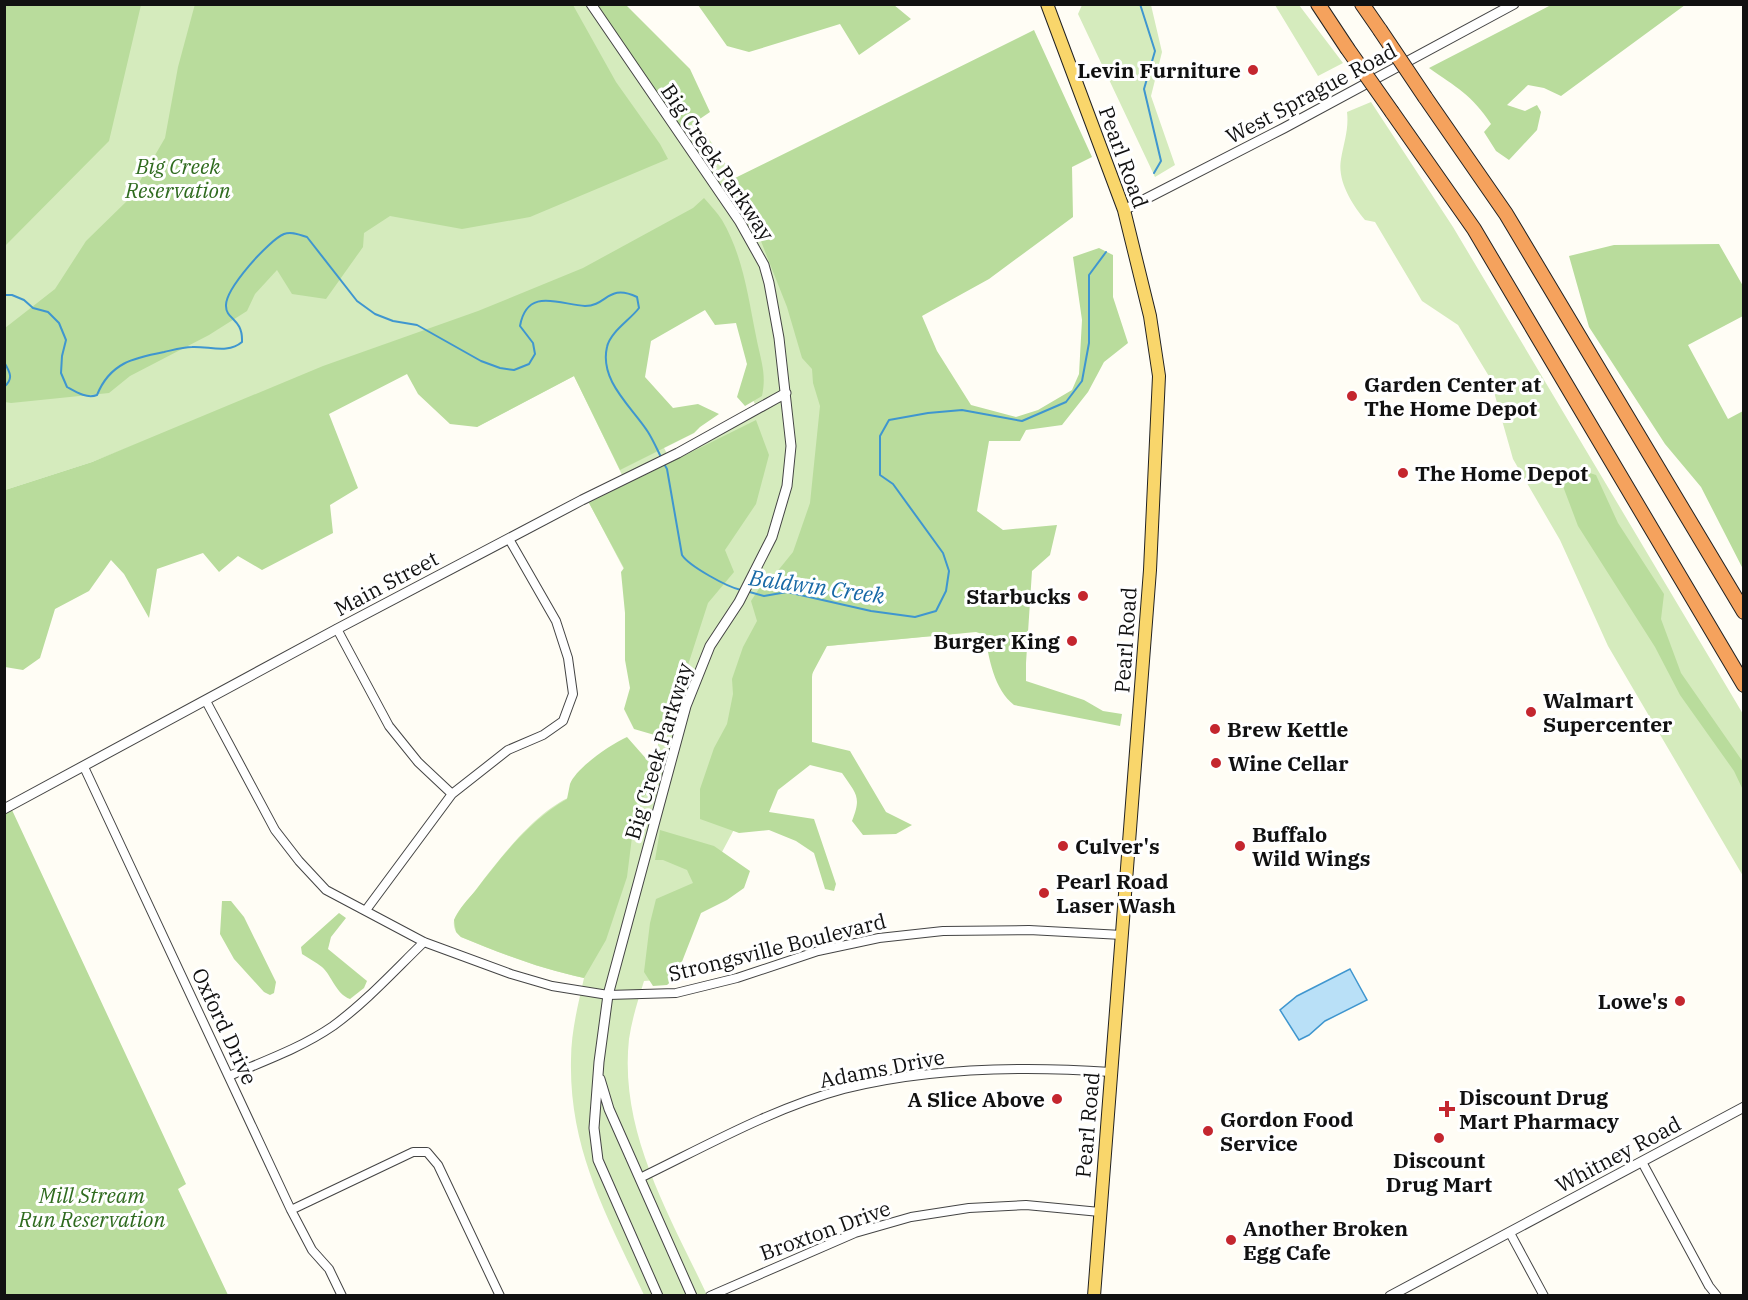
<svg xmlns="http://www.w3.org/2000/svg" width="1748" height="1300" viewBox="0 0 1748 1300" font-family="'IBM Plex Serif',serif">
<rect width="100%" height="100%" fill="#fffdf5"/>
<path fill="#d5ebbd" fill-rule="evenodd" d="M5,5h617l18,30 99,149 228,446 -4,3 -145,14 -8,40 -96,180 -42,112 -28,2c-6,19 -12,38 -15,58 -10,93 40,175 78,256h-63c-37,-79 -75,-145 -73,-235 0,-28 7,-55 13,-82 -43,-9 -82,-24 -123,-41 -5,-4 -8,-9 -7,-16 2,-9 12,-19 18,-26 25,-33 62,-83 100,-99 13,-5 61,-5 78,-6l8,-45 1,-34 -31,-134 -41,-78 37,-20 -50,-103 -97,51 -26,-50 -59,-35 -300,120 -87,28zM736,289l16,109 5,10 -89,48 -50,-103z
M1082,5h69l11,47 -11,44 24,69 -20,12 -77,-163z
M1275,5h24l44,58 -25,13z
M1371,102l82,125 290,487v162l-135,-230 -48,-106 -47,-81 -23,-81 -32,-53 -36,-24 -47,-79 -10,-2c-13,-16 -28,-39 -24,-61 3,-17 8,-30 6,-47z"/>
<path fill="#b9dc9c" d="M5,4l136,1 -32,136 -104,105z
M195,4l378,1 43,77 44,62 8,15 -138,58 -68,12 -72,-13 -26,17 -1,14 -37,52 -34,-5 -15,-24 -22,24 -8,17 -38,24 -79,41 -21,17 -98,10 -6,-1v-74l50,-39 31,-48 44,-43 35,-60 13,-71z
M596,5h30l64,64 20,43 -19,13 -8,7z
M698,5h196l17,14 -52,36 -19,-31 -91,28 -22,-6z
M1551,5h134l-124,91 -17,-8 -16,-3 -21,20 18,6 12,-6 4,7 -4,18 -28,30 -13,-9 -12,-19 7,-8c-19,-29 -35,-37 -62,-56z
M1034,30l58,127 -20,10 1,50 -84,62 -67,37 15,35 34,54 45,12 22,-7 34,-20 7,-16 3,-54 -9,-63 26,-9 14,7v42l15,46 -24,19 -16,30 -26,33 -36,5 -6,11h-31l-12,70 26,19 54,-5 -7,30 -18,16 -6,92v18l58,19 19,11 19,3 -2,12 -106,-21c-20,-16 -25,-46 -29,-70l-9,-3 -149,14 -15,28v68l38,9 36,61 26,13 -16,9 -33,1 -11,-14c10,-25 4,-27 -10,-48l-32,-8 -32,25 -9,22 45,7 22,65 -2,7 -9,-2 -11,-36 -18,-12 -27,-11 -30,3 -39,-14v-30l14,-41 13,-24 6,-30 -1,-15 11,-32 14,-26 -6,-20 13,-20 12,-8 17,-21 17,-49 10,-97 -7,-23 -1,-14 -10,-11 -15,-51 -36,-91 -18,-23 2,-15z
M704,198c6,7 13,14 18,22 21,36 26,76 34,116 4,22 11,37 6,60l-17,10 -8,-9 10,-33 -11,-41 -21,2 -10,-15 -54,31 -6,36 28,31 25,-4 21,10 -19,13 -6,6 -74,37 -46,-94 -97,51 -27,-3 -32,-30 -11,-20 -78,40 29,74 -28,17 3,28 -71,37 -24,-14 -19,16 -16,-19 -46,16 -8,49 -25,-44 -13,-14 -22,31 -34,18 -15,49 -17,12 -18,-3v-177l87,-28 231,-96 155,-55 105,-43 110,-60z
M1719,244l24,42v30l-55,29 40,74 15,-8v158l-42,-82 -36,-43 -76,-117 -20,-71 45,-11z
M756,420l13,35 -13,49 -31,46 9,22 -26,31 -29,90 -21,52v-9l-24,-7 -10,-20 6,-21 -5,-28v-47l-4,-41 3,-4 -35,-65z
M1578,469l18,6 22,48 46,71 -3,25 20,54 62,89v28l-9,-19 -54,-76 -25,-48 -77,-121 -20,-53z
M627,737l22,25 1,28 -14,15 -9,72 -21,63 -22,38c-43,-9 -82,-24 -123,-41l-5,-5 -2,-12c5,-11 14,-21 22,-30 26,-34 54,-70 91,-91 1,-5 2,-10 3,-15 6,-16 41,-40 57,-47z
M12,810l174,374 -8,5 50,106 -223,1 -1,-483z
M660,830l54,16 36,25 -6,17 -17,12 -26,13 -25,64 -9,8 -14,1 -9,-14 6,-49 6,-24 37,-16 -6,-13 -24,-10h-8z
M222,901h9l13,16 32,65 -2,11 -4,2 -6,-3 -30,-33 -14,-25z
M339,913l7,5 -15,19 -3,12 39,32 -3,7 -14,11c-14,-5 -18,-23 -28,-32 -6,-5 -14,-9 -20,-13l-1,-7z"/>
<path fill="#b9e0f7" stroke="#3f96cf" stroke-width="1.5" d="M1350,969l17,31 -42,21 -16,14 -10,5 -19,-30 17,-14z"/>
<g fill="none" stroke-linecap="round" stroke-linejoin="round">
<path stroke="#3f96cf" stroke-width="2" d="M1140,4l15,47 -11,38 17,72 -7,12
M4,295h8l12,5 9,8 15,4 11,11 7,17 -4,16 -1,17 6,14c9,5 20,12 30,8 13,-32 36,-37 67,-43 9,-2 19,-5 28,-5 17,-1 36,7 50,-5 1,-24 -16,-22 -16,-36 -1,-17 43,-66 58,-72 8,-3 16,1 23,3l50,64 18,13 18,7 24,4 64,36 19,7 14,2 15,-6 6,-10 -2,-11 -13,-17c7,-40 41,-21 65,-20 22,0 23,-23 52,-9l2,11c-9,12 -29,24 -32,39 -8,34 25,60 41,85 5,8 9,17 13,25
M4,362c6,10 10,17 0,25
M663,462l4,7 15,86c7,11 45,32 59,35
M746,591l18,5 23,-4 84,19 44,6 21,-6 10,-20 3,-20 -6,-18 -50,-69 -13,-9v-39l9,-16 39,-7 34,-3 60,11 44,-19 16,-21 7,-38v-68l17,-23"/>
<defs>
<path id="minor" d="M337,629l52,97 29,36 34,32
M206,701l69,129 24,31 27,29 98,52 87,32 41,12 56,9 68,-2 61,-15 81,-27 61,-13 64,-7 86,-1 93,5
M84,767l207,443 21,40 17,19 13,27
M366,910l86,-116 56,-44 35,-15 20,-14 10,-27 -5,-36 -12,-37 -47,-82
M229,1076c35,-15 72,-28 104,-50 33,-24 61,-55 91,-84
M1642,1162l67,124 8,10
M640,1178c66,-32 133,-70 204,-89 87,-22 179,-23 267,-17
M291,1210l122,-58h14l11,13 62,131
M1510,1233l34,63
M710,1296l145,-63 56,-16 58,-9 57,-3 74,7"/>
<path id="tertiary" d="M591,4l149,218 24,43 5,18 10,55 12,108 -4,40 -15,51 -33,65 -29,44 -24,60 -78,289 -9,67 -5,66 4,32 60,136
M1124,210l160,-82 230,-124
M4,809l333,-180 245,-129 96,-47 108,-60
M600,1079l9,30 83,187
M1390,1296l354,-189"/>
<path id="primary" d="M1047,4l77,206 26,106 9,60 -9,194 -56,726"/>
<path id="motorway" d="M1318,4l29,44
M1362,4l18,26
M1425,97l81,117 238,398
M1392,112l82,117 270,456"/>
</defs>
<use href="#minor" stroke="#444" stroke-width="10"/>
<use href="#tertiary" stroke="#444" stroke-width="11"/>
<use href="#primary" stroke="#222" stroke-width="14"/>
<use href="#motorway" stroke="#222" stroke-width="16"/>
<use href="#minor" stroke="#fff" stroke-width="8"/>
<use href="#tertiary" stroke="#fff" stroke-width="9"/>
<use href="#primary" stroke="#f9d66b" stroke-width="12"/>
<use href="#motorway" stroke="#f5a25d" stroke-width="14"/>
<defs>
<path id="motorway-bridge" d="M1380,30l45,67
M1347,48l45,64"/>
</defs>
<use href="#motorway-bridge" stroke="#222" stroke-width="16" stroke-linecap="butt"/>
<use href="#motorway-bridge" stroke="#f5a25d" stroke-width="14"/>
</g>
<g fill="#c4262e" stroke="#fff" stroke-width="2">
<circle cx="1253" cy="70" r="6"/>
<circle cx="1352" cy="396" r="6"/>
<circle cx="1403" cy="473" r="6"/>
<circle cx="1083" cy="596" r="6"/>
<circle cx="1072" cy="641" r="6"/>
<circle cx="1531" cy="712" r="6"/>
<circle cx="1215" cy="729" r="6"/>
<circle cx="1216" cy="763" r="6"/>
<circle cx="1063" cy="846" r="6"/>
<circle cx="1240" cy="846" r="6"/>
<circle cx="1044" cy="893" r="6"/>
<circle cx="1680" cy="1001" r="6"/>
<circle cx="1057" cy="1099" r="6"/>
<path d="M1444 1100h6v6h6v6h-6v6h-6v-6h-6v-6h6z"/>
<circle cx="1208" cy="1131" r="6"/>
<circle cx="1439" cy="1138" r="6"/>
<circle cx="1231" cy="1240" r="6"/>
</g>
<g text-anchor="middle" dominant-baseline="central" stroke-width="6" stroke-linejoin="round" paint-order="stroke">
<g font-size="21" font-weight="bold" fill="#111" stroke="#fff" text-anchor="start">
<text x="1241" y="70" text-anchor="end">Levin Furniture</text>
<text x="1364" y="384">Garden Center at<tspan x="1364" dy="24">The Home Depot</tspan></text>
<text x="1415" y="473">The Home Depot</text>
<text x="1071" y="596" text-anchor="end">Starbucks</text>
<text x="1060" y="641" text-anchor="end">Burger King</text>
<text x="1543" y="700">Walmart<tspan x="1543" dy="24">Supercenter</tspan></text>
<text x="1227" y="729">Brew Kettle</text>
<text x="1228" y="763">Wine Cellar</text>
<text x="1252" y="834">Buffalo<tspan x="1252" dy="24">Wild Wings</tspan></text>
<text x="1075" y="846">Culver's</text>
<text x="1056" y="881">Pearl Road<tspan x="1056" dy="24">Laser Wash</tspan></text>
<text x="1668" y="1001" text-anchor="end">Lowe's</text>
<text x="1459" y="1097">Discount Drug<tspan x="1459" dy="24">Mart Pharmacy</tspan></text>
<text x="1045" y="1099" text-anchor="end">A Slice Above</text>
<text x="1220" y="1119">Gordon Food<tspan x="1220" dy="24">Service</tspan></text>
<text x="1439" y="1160" text-anchor="middle">Discount<tspan x="1439" dy="24">Drug Mart</tspan></text>
<text x="1243" y="1228">Another Broken<tspan x="1243" dy="24">Egg Cafe</tspan></text>
</g>
<g font-size="21" fill="#111" stroke="#fff">
<text transform="translate(1311 93) rotate(-28)">West Sprague Road</text>
<text transform="translate(1124 157) rotate(70)">Pearl Road</text>
<text transform="translate(718 162) rotate(56)">Big Creek Parkway</text>
<text transform="translate(386 583) rotate(-28)">Main Street</text>
<text transform="translate(1125 640) rotate(-86)">Pearl Road</text>
<text transform="translate(658 751) rotate(-73)">Big Creek Parkway</text>
<text transform="translate(777 947) rotate(-14)">Strongsville Boulevard</text>
<text transform="translate(225 1026) rotate(65)">Oxford Drive</text>
<text transform="translate(882 1068) rotate(-11)">Adams Drive</text>
<text transform="translate(1087 1125) rotate(-85)">Pearl Road</text>
<text transform="translate(1618 1154) rotate(-28)">Whitney Road</text>
<text transform="translate(825 1230) rotate(-20)">Broxton Drive</text>
</g>
<g font-size="21" font-style="italic" fill="#2f6b1f" stroke="#fff">
<text x="178" y="166">Big Creek<tspan x="178" dy="24">Reservation</tspan></text>
<text x="92" y="1195">Mill Stream<tspan x="92" dy="24">Run Reservation</tspan></text>
</g>
<g font-size="22" font-style="italic" fill="#1768a6" stroke="#fff">
<text transform="translate(817 586) rotate(8)">Baldwin Creek</text>
</g>
</g>
<rect width="1748" height="1300" fill="none" stroke="#111111" stroke-width="12"/>
</svg>
